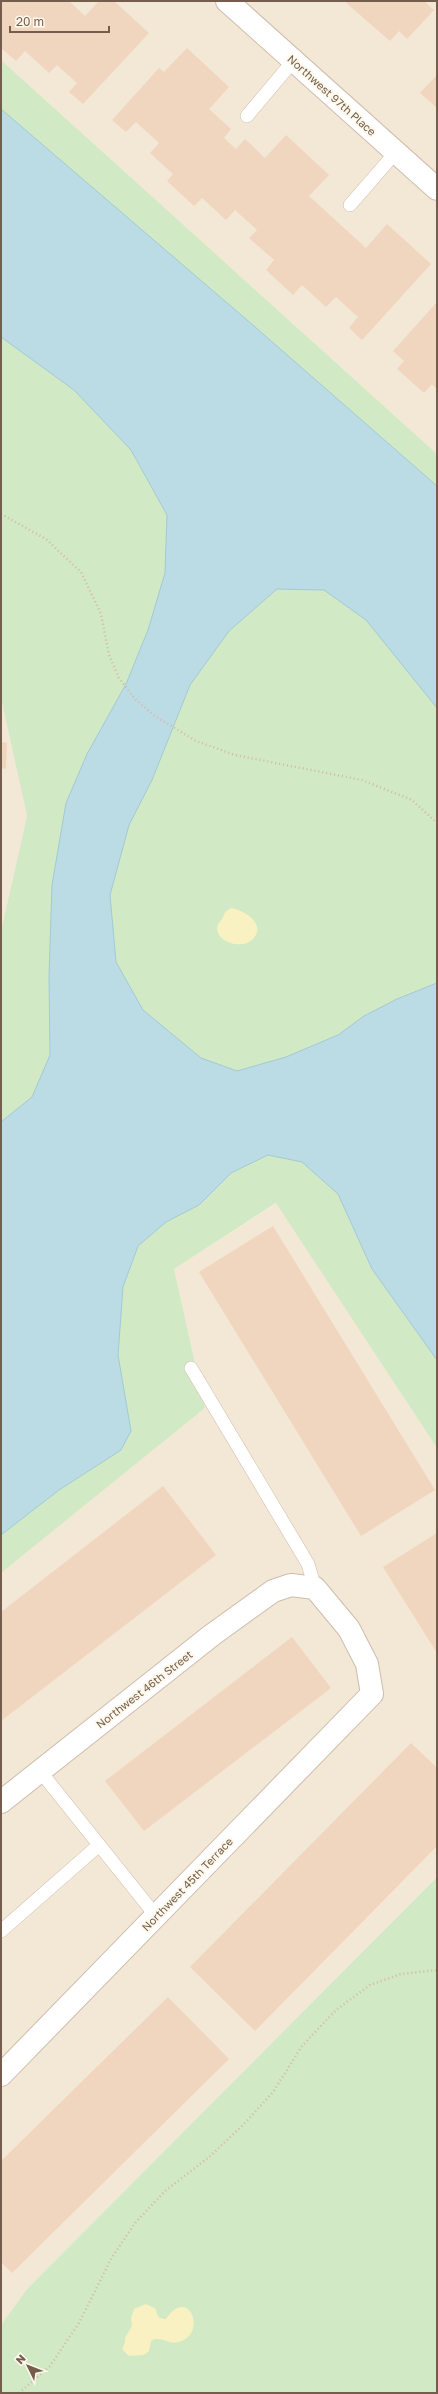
<svg xmlns="http://www.w3.org/2000/svg" width="438" height="2394" viewBox="0 0 438 2394" font-family="'Golos Text',sans-serif">
<rect width="100%" height="100%" fill="#fcf5e6"/>
<path fill="#f3e7d5" d="M1,1h436v453l-436,-394z
M1,698l26,118 -26,115z
M277,1203l160,245v429l-410,412 -26,36v-752l204,-165 -31,-139z"/>
<path fill="#d1e9c5" d="M1,60l436,394v994l-161,-245 -102,66 31,139 -204,165v-642l26,-115 -26,-118z
M437,1877v516h-436v-68l26,-36z"/>
<path fill="#faf1c2" d="M231,908c13,2 36,16 22,31 -11,12 -41,2 -35,-15 1,-2 3,-3 4,-5 3,-6 2,-7 9,-11z
M146,2304l10,5c1,7 3,10 10,10 23,-34 42,15 13,23 -9,2 -16,-4 -24,-3l-4,2 -2,10 -5,4 -15,1 -7,-7 3,-6v-5l7,-12 -1,-8 3,-9z"/>
<path fill="#bbdce5" stroke="#a2cad6" d="M1,109l253,217 183,160v222l-71,-88 -42,-30 -47,-1 -48,42 -39,54 -38,95 -23,45 -19,70 6,67 27,48 58,48 36,13 49,-14 52,-22 26,-19 33,-17 40,-16v377l-65,-91 -34,-75 -36,-32 -34,-7 -37,18 -32,32 -33,17 -28,24 -15,41 -5,68 13,76 -10,19 -62,40 -58,45v-413l31,-25 18,-42 -1,-79 3,-91 14,-82 21,-49 39,-70 22,-54 17,-57 2,-58 -36,-65 -57,-60 -73,-53z"/>
<path fill="#f0d6bf" d="M1,1h68l16,15 14,-15h15l35,32 -66,71 -14,-12 8,-9 -20,-18 -8,8 -24,-22 -9,10 -15,-13z
M344,1h82l-1,1 9,8 -27,29 -8,-8 -9,10z
M187,48l42,39 -20,22 22,20 -7,9 12,11 9,-10 20,19 21,-23 43,40 -20,21 57,52 21,-24 44,40 -69,76 -13,-12 9,-11 -22,-20 -10,10 -24,-22 -9,10 -27,-25 8,-10 -25,-22 8,-8 -22,-20 -9,10 -24,-22 -8,8 -27,-25 6,-7 -23,-21 9,-10 -23,-21 -10,10 -14,-12 47,-52 5,4z
M437,75v33l-17,-15z
M437,302v87l-5,-5 -8,9 -27,-24 7,-8 -11,-10z
M1,742l6,1 -1,26 -5,-1z
M273,1226l162,264 -74,46 -162,-264z
M163,1486l53,69 -215,166v-109z
M437,1533v120l-54,-86z
M292,1637l39,51 -187,143 -39,-50z
M411,1743l26,25v78l-182,185 -65,-64z
M168,1997l61,62 -217,214 -11,-11v-101z"/>
<g fill="none" stroke-linecap="round" stroke-linejoin="round">
<defs>
<path id="service" d="M247,116l47,-56
M350,205l46,-53
M191,1368l117,196 7,24
M40,1771l116,145
M1,1931l98,-86"/>
<path id="minor" d="M227,1l210,188
M1,1802l211,-167 61,-44 18,-6 24,3 34,41 18,35 5,30 -371,381"/>
</defs>
<use href="#service" stroke="#cdbdad" stroke-width="14"/>
<use href="#minor" stroke="#cdbdad" stroke-width="24"/>
<path stroke="#d5b9a2" stroke-width="2.5" stroke-dasharray="1 3" stroke-linecap="butt" d="M1,514l45,25 35,33 20,42 8,41 10,23 16,21 20,17 41,25 39,14 127,25 50,20 25,23
M19,2393l31,-27 29,-43 32,-64 24,-36 30,-32 44,-34 35,-33 29,-32 29,-46 34,-36 34,-25 31,-11 36,-4"/>
<use href="#service" stroke="#fff" stroke-width="13"/>
<use href="#minor" stroke="#fff" stroke-width="22"/>
</g>
<g text-anchor="middle" dominant-baseline="central" stroke-width="4" stroke-linejoin="round" paint-order="stroke">
<g font-size="11" fill="#745d4c" stroke="#fef9ec">
<text transform="translate(332 95) rotate(42)">Northwest 97th Place</text>
<text transform="translate(144 1689) rotate(-38)">Northwest 46th Street</text>
<text transform="translate(187 1884) rotate(-46)">Northwest 45th Terrace</text>
</g>
</g>
<rect width="438" height="2394" fill="none" stroke="#745d4c" stroke-width="4"/>
<g transform="translate(28 2366) rotate(313)" stroke="#fef9ec" stroke-width="3" paint-order="stroke">
<path d="M0-3L7 15L0 10L-7 15Z" fill="#745d4c"/>
<text y="-6" font-size="11" font-weight="bold" text-anchor="middle" fill="#745d4c">N</text>
</g>
<path d="M10 26v6h99v-6" fill="none" stroke="#745d4c" stroke-width="2"/>
<text x="16" y="26" font-size="12" fill="#745d4c" stroke="#fef9ec" stroke-width="3" paint-order="stroke">20 m</text>
</svg>
